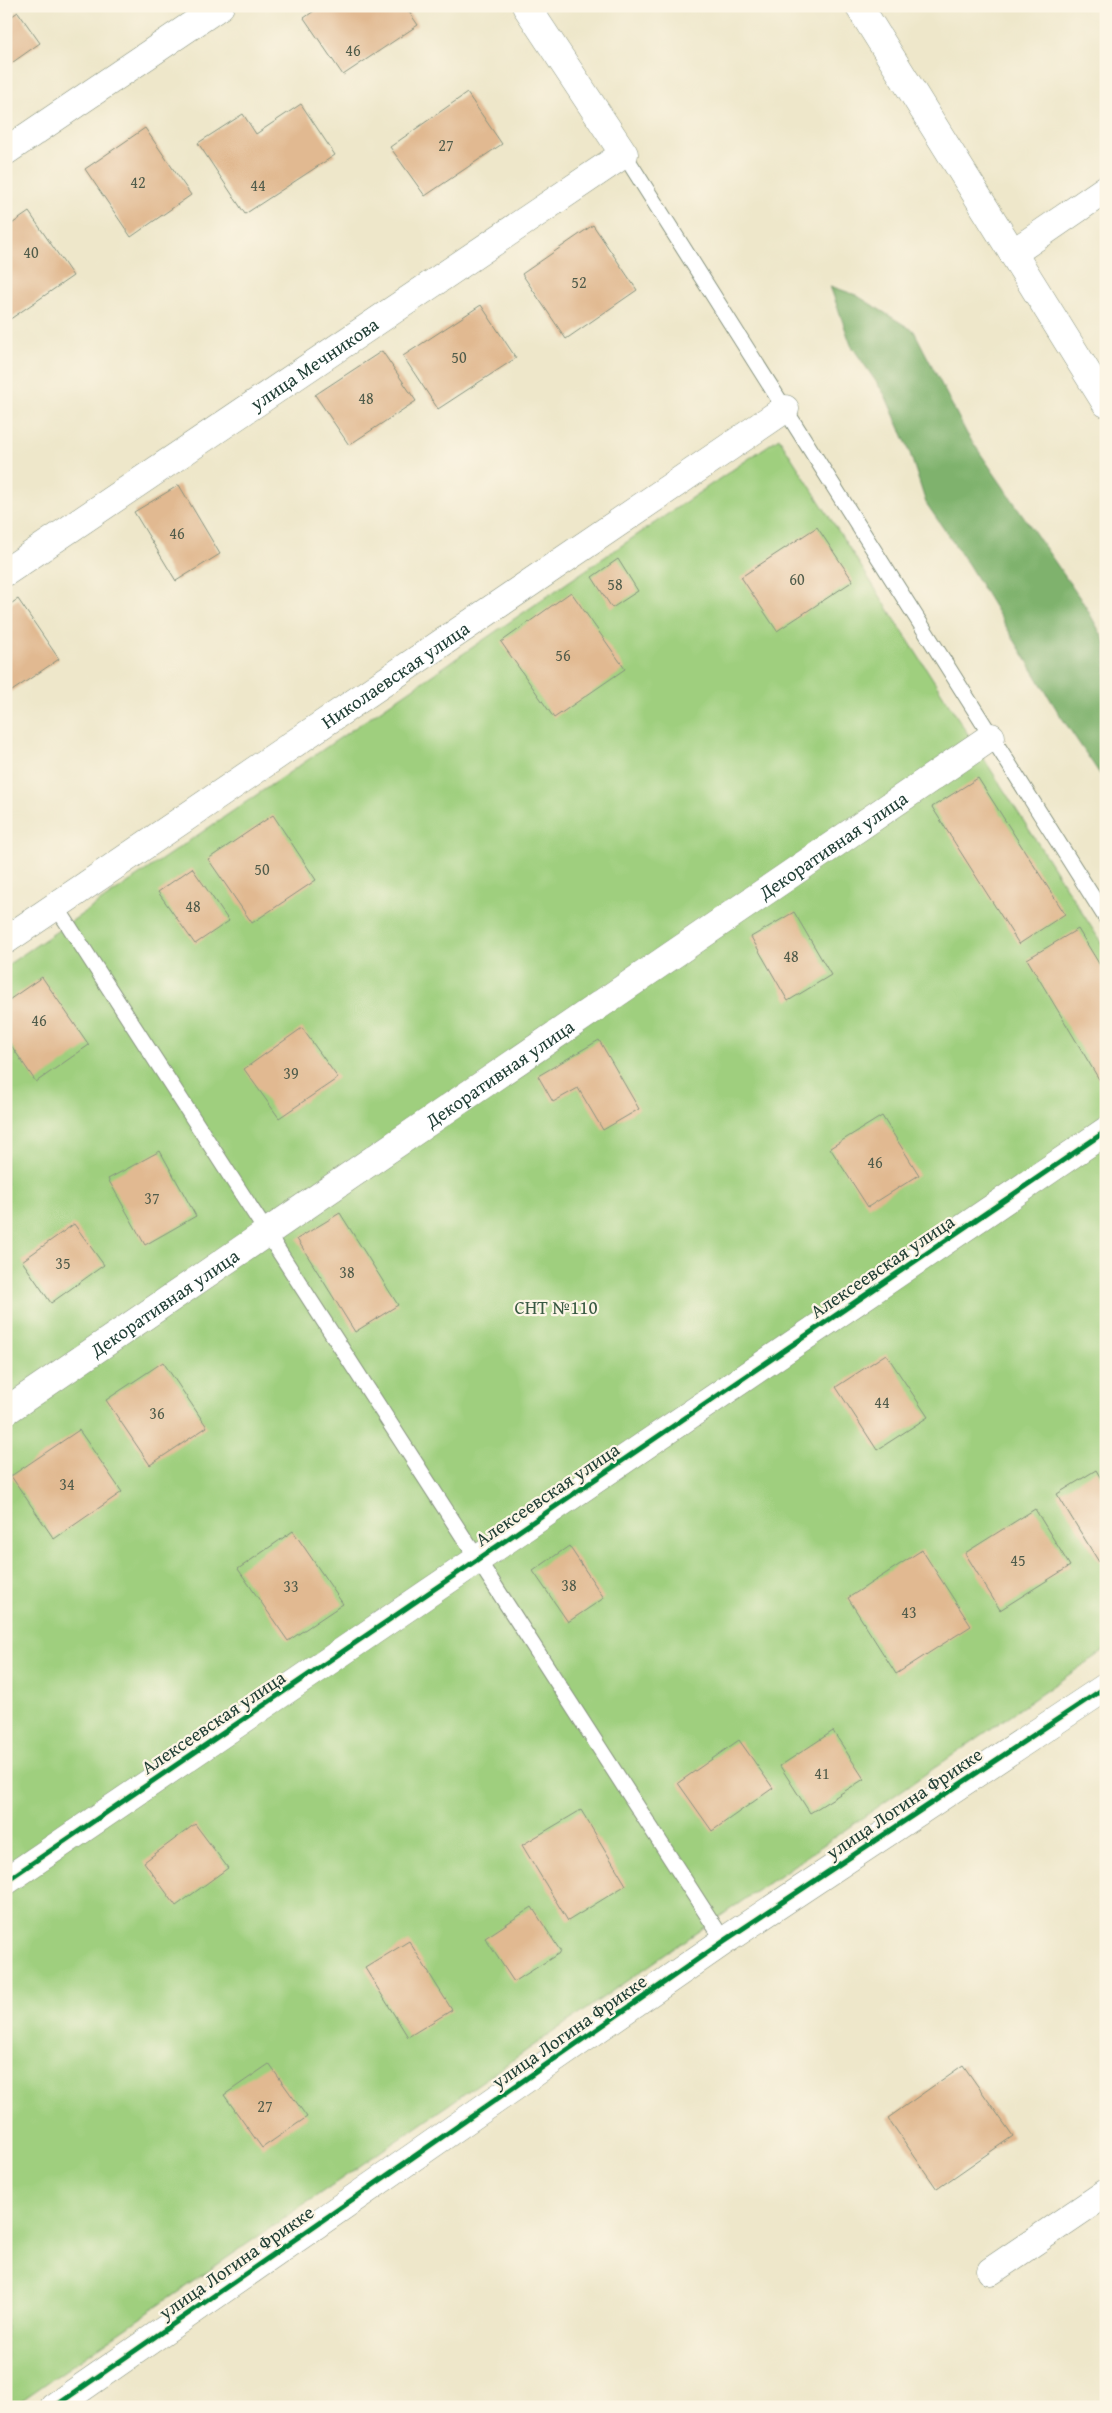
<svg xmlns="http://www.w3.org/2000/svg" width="1112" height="2413" viewBox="0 0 1112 2413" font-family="'Gentium Book Plus',serif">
<rect width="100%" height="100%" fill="#fcf5e5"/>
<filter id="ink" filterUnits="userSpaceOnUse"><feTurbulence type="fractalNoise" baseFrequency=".02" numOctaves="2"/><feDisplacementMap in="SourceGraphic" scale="10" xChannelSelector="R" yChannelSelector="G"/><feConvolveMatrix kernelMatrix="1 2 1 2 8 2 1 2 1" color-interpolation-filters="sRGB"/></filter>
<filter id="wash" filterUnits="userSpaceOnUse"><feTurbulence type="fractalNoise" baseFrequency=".0096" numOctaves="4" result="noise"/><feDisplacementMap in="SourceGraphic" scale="20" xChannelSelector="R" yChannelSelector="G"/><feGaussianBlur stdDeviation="1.12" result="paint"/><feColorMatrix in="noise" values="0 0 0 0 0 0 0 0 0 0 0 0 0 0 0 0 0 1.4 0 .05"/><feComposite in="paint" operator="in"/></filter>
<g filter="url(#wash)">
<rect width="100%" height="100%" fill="#eee7ca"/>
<path fill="#9fcf7e" stroke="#5f8659" d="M779,438l327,512v699l-1094,758h-6v-1441z"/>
<path fill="#7fb26d" stroke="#4f7850" d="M830,286l26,9 58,36 53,103 119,173 20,36v140l-46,-68 -92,-151 -42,-61 -18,-56 -23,-52 -34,-50z"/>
<g id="blocks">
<path fill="#e1b991" d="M321,6h84l13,19 -75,50 -39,-57z
M18,12l22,31 -34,24v-47z
M467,93l35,51 -77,52 -35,-49z
M301,104l34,51 -90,59 -47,-71 45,-29 13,20z
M145,128l46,67 -60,42 -46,-68z
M29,212l44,64 -67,46v-94z
M593,225l44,65 -71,49 -44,-65z
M481,305l35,53 -78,51 -35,-53z
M382,351l34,50 -67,44 -34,-50z
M179,485l41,69 -44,27 -42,-69z
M817,527l36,54 -76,50 -36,-54z
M618,559l20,32 -26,17 -20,-31z
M571,592l54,77 -71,49 -53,-76z
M18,599l41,60 -53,36v-88z
M978,778l87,136 -46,30 -87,-137z
M273,815l43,65 -64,43 -44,-64z
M192,868l37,53 -34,23 -37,-52z
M794,912l37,63 -43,26 -37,-64z
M1078,929l28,46v116l-79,-132z
M42,977l47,68 -53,37 -30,-44v-36z
M302,1028l36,50 -59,40 -35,-49z
M599,1040l40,69 -36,21 -25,-42 -25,14 -15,-26z
M882,1116l37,59 -51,32 -38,-59z
M160,1151l36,65 -51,29 -37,-66z
M340,1213l58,92 -43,27 -58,-93z
M74,1224l30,41 -53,38 -29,-42z
M886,1354l42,63 -51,33 -41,-63z
M163,1362l44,65 -57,38 -44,-65z
M79,1430l43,62 -68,47 -43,-63z
M1096,1470l10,17v70l-7,5 -42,-68z
M1035,1509l35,57 -70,44 -35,-57z
M293,1531l50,73 -55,37 -50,-72z
M569,1546l35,52 -36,24 -35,-51z
M922,1550l49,76 -75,48 -48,-76z
M833,1731l31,48 -54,34 -30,-47z
M739,1740l34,48 -61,43 -34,-48z
M581,1810l45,75 -58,36 -46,-76z
M195,1824l33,44 -52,38 -32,-44z
M532,1907l29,45 -47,30 -29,-44z
M409,1941l43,69 -44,27 -43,-69z
M269,2064l38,53 -45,31 -38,-53z
M963,2065l50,71 -76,53 -49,-71z"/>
</g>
</g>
<g filter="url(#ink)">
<use href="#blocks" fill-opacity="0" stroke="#86927f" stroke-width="1"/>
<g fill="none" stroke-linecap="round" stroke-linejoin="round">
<defs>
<path id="lane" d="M624,154l482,764
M56,906l668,1035"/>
<g id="street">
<path d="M859,6l247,397"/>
<path d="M6,151l214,-145"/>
<path d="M1013,253l93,-64"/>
<path id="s1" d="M6,572l618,-418 -98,-148"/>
<path id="s2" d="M6,940l779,-531"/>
<path id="s3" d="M6,1411l985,-674"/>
<path d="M6,1881l1100,-750"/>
<path d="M991,2271l115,-78"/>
<path d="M54,2407l670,-466 382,-254"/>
</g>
</defs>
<use href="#lane" stroke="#86927f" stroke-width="17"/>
<use href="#street" stroke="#86927f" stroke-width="29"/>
<use href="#lane" stroke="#fff" stroke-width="15"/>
<use href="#street" stroke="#fff" stroke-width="28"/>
<defs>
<path id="cycleway" d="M6,1881l1100,-750
M54,2407l670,-466 382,-254"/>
</defs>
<use href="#cycleway" stroke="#fcf5e5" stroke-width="8"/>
<use href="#cycleway" stroke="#00873e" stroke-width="5"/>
</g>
</g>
<g text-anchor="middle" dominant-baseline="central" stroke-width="4.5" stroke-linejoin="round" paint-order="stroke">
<g font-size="16" fill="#505c4b">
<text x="353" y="50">46</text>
<text x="446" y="145">27</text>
<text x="138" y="182">42</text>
<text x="258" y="185">44</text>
<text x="31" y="252">40</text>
<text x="579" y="282">52</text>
<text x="459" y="357">50</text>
<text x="366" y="398">48</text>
<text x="177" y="533">46</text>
<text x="797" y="579">60</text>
<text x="615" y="584">58</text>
<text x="563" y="655">56</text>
<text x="262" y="869">50</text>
<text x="193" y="906">48</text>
<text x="791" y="956">48</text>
<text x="39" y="1020">46</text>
<text x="291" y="1073">39</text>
<text x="875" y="1162">46</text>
<text x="152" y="1198">37</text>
<text x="63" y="1263">35</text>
<text x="347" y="1272">38</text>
<text x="882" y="1402">44</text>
<text x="157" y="1413">36</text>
<text x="67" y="1484">34</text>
<text x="1018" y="1560">45</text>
<text x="569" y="1585">38</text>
<text x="291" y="1586">33</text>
<text x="909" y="1612">43</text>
<text x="822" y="1773">41</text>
<text x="265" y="2106">27</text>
</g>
<g font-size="19" fill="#1f3d34" stroke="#fcf5e5">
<text stroke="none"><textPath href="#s1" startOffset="372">улица Мечникова</textPath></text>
<text stroke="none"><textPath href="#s2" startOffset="471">Николаевская улица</textPath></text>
<text stroke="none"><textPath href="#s3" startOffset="1002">Декоративная улица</textPath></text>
<text stroke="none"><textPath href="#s3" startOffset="598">Декоративная улица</textPath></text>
<text transform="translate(882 1266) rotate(-34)">Алексеевская улица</text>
<text stroke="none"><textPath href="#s3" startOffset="192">Декоративная улица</textPath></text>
<text transform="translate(547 1494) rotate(-34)">Алексеевская улица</text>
<text transform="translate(213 1722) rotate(-34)">Алексеевская улица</text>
<text transform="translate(904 1803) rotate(-34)">улица Логина Фрикке</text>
<text transform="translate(569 2031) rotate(-35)">улица Логина Фрикке</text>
<text transform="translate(236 2262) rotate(-35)">улица Логина Фрикке</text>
</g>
<g font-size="19" fill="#395a43" stroke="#fcf5e5">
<text x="556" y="1307">СНТ №110</text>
</g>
</g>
<rect width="1112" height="2413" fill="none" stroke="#fcf5e5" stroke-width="25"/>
</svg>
